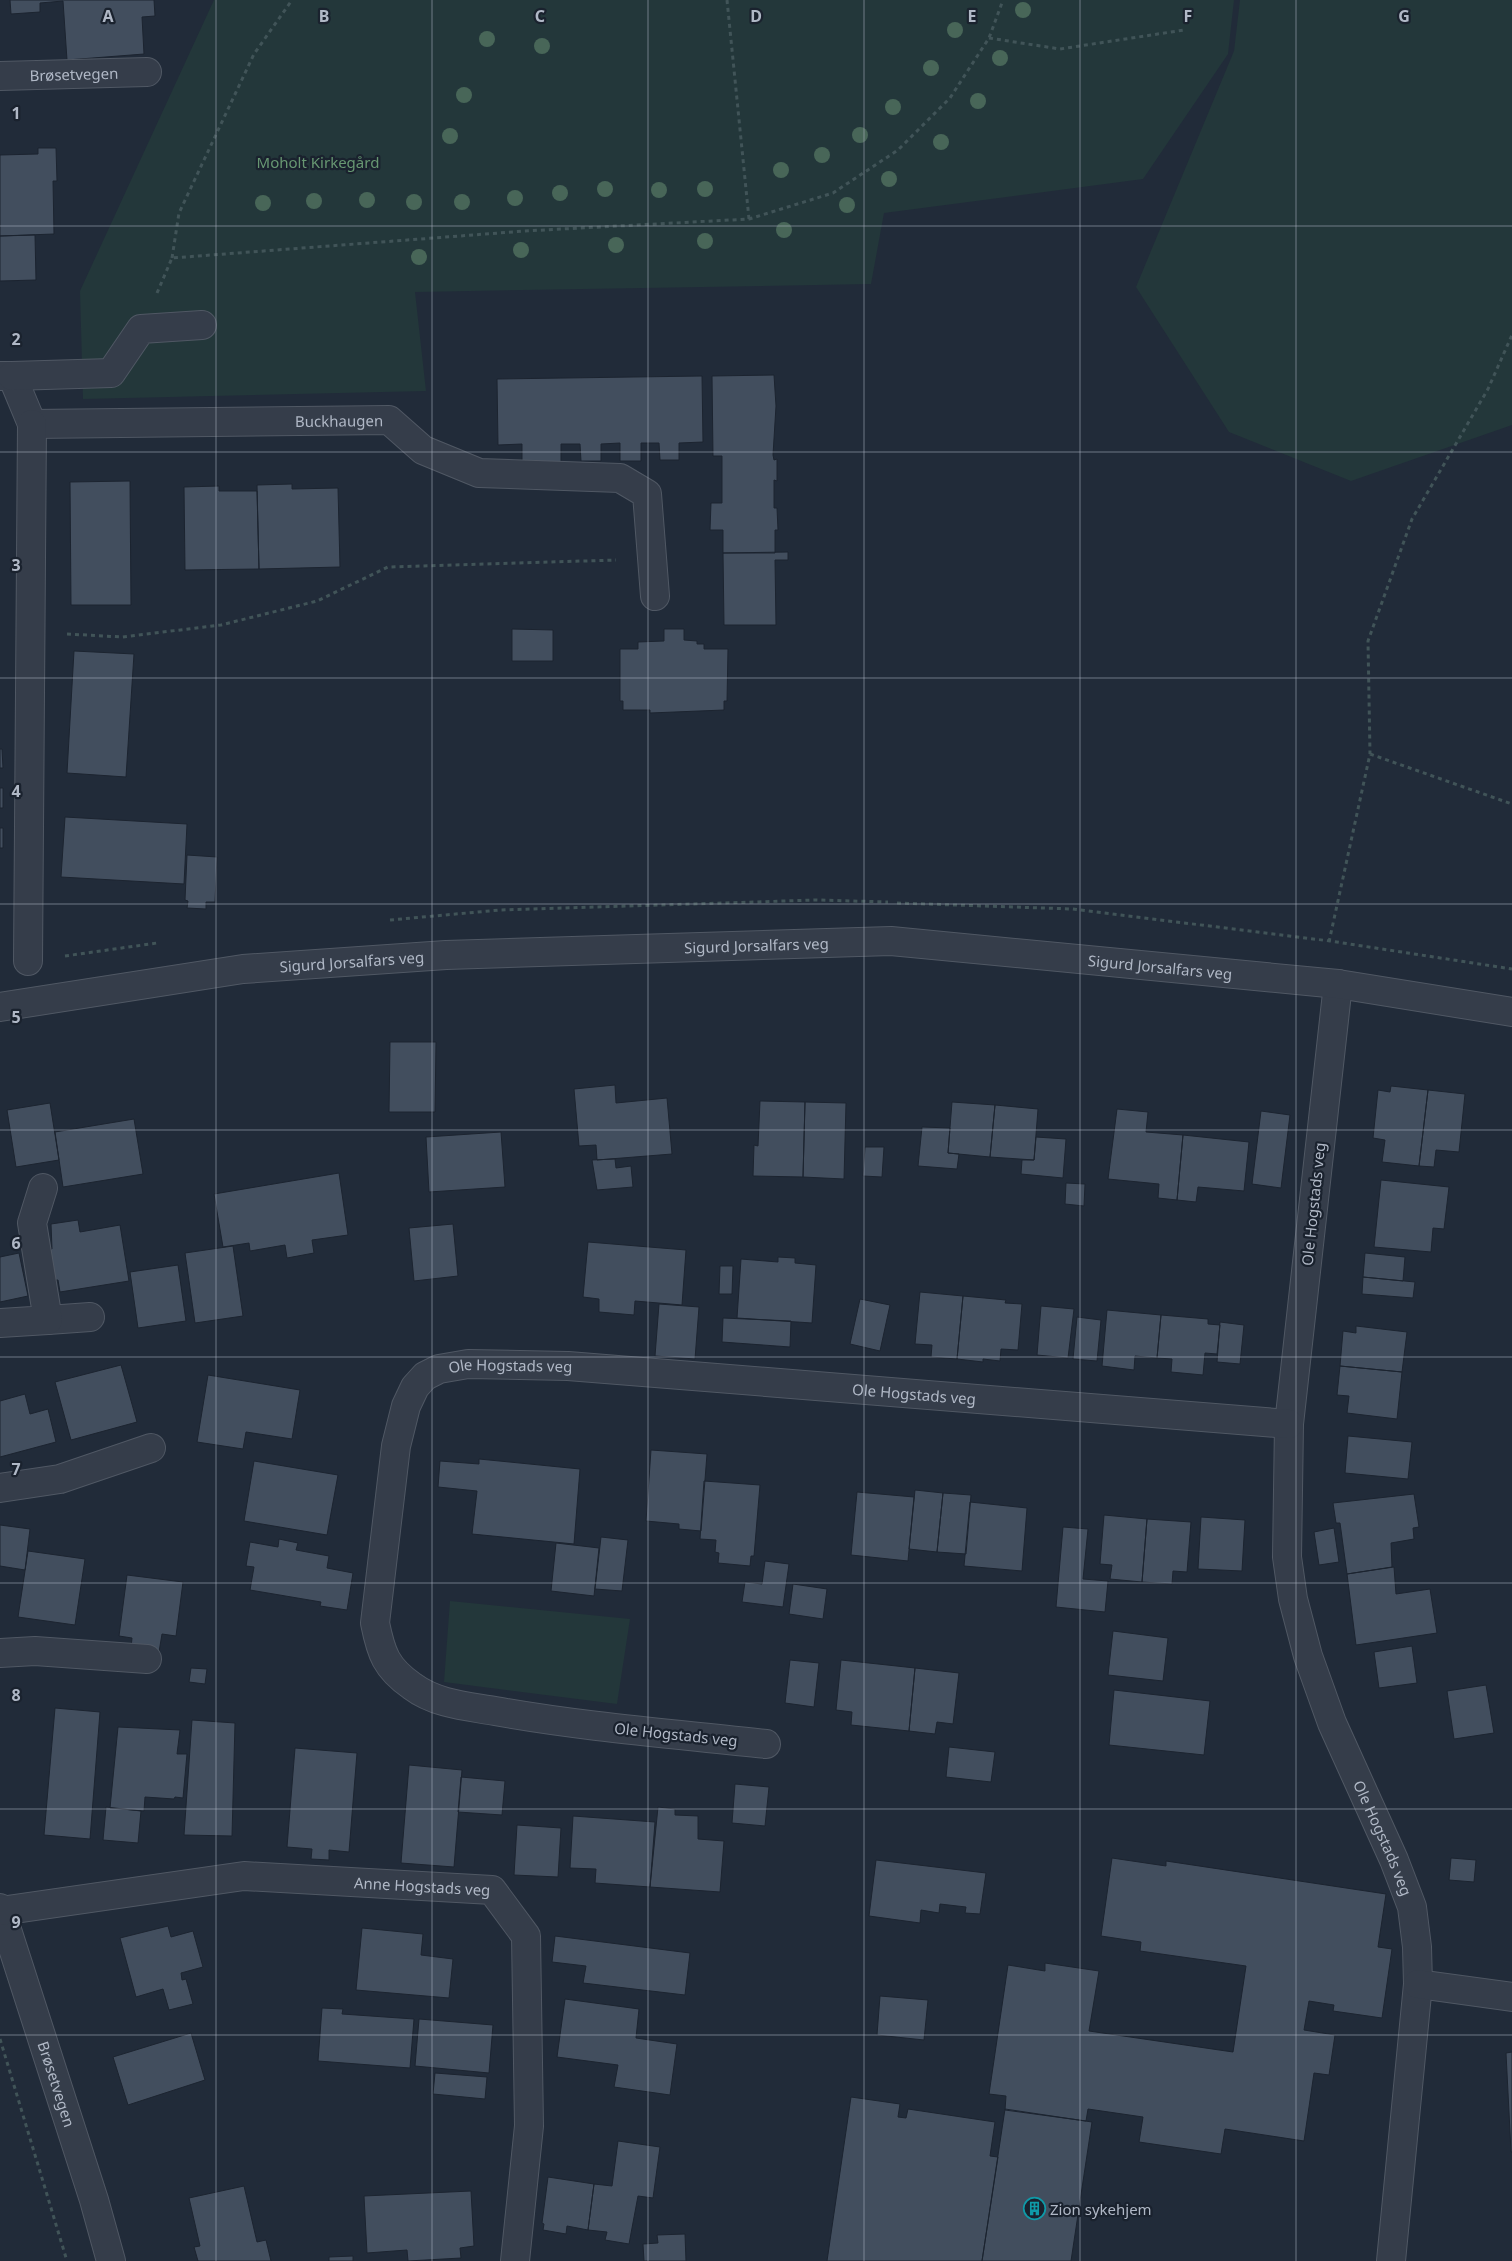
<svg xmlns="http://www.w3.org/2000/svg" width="1512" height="2261" font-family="'Noto Sans',sans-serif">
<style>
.green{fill:#23373a}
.building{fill:#424e5e;stroke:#1c2430}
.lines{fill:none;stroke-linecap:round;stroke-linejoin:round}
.minor-casing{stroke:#505864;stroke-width:30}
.path{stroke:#415458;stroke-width:3;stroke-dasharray:4 4;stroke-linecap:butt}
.minor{stroke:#353d4a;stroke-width:28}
.tree{fill:#486658}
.grid{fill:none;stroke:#b0b8c6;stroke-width:1;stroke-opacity:0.55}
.labels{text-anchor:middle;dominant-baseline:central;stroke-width:4.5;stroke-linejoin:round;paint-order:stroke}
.street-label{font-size:15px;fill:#b0b8c6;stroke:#1a222e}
.park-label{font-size:15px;fill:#679772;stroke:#1a222e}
.poi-label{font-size:15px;fill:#b0b8c6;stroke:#1a222e;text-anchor:start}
.grid-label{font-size:16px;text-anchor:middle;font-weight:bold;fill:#b0b8c6;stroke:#1a222e;stroke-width:4.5;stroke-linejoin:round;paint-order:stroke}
</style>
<rect width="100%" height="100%" fill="#212b39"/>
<path class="green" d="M214,0H1234L1228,54L1143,179L884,213L871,284L415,292L426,391L83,399L80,291Z
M1240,0H1512V425L1351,481L1229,432L1136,287L1234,51Z
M450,1601L630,1619L617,1704L444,1682Z"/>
<path class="building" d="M10,0H154L155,16L142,17L144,54L67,60L63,1L40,3V12L11,14Z
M38,148H56L57,181H53L54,234L0,236V155L38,154Z
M35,235L36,280L0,281V236Z
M774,375L776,406L773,455L774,460L777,459V481L774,480V508H777L778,530H775V553H723V530H710L711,503H722V456H713L712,376Z
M702,376L703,442L679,443V460H660L659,443H641V461H620V443L601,444V461H581L580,444H561V462H522V444L498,445L497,379Z
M130,481L131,605H71L70,482Z
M292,484V489L338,488L340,567L259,569L257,485Z
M219,486V491H257L259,569L185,570L184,487Z
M788,552V560H775L776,625H724L723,553Z
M512,629L553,630V661H512Z
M664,629H684V640L697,641V644H704V649H728L727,701H724V710L650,713V710H623V701H620V649H638V642L664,641Z
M74,651L134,654L126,777L67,773Z
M0,749H2L3,768H0Z
M0,788H3V808H0Z
M65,817L187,824L184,884L61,877Z
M0,828H3V848H0Z
M187,855L217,857L215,902H206V909L187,908L188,901L185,900Z
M390,1042H436L435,1112H389Z
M615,1085L616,1103L667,1098L672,1154L597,1160L596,1145L579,1146L574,1089Z
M1391,1086L1428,1090L1419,1166L1382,1162L1385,1140L1373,1138L1378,1090L1390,1092Z
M1428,1090L1465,1094L1459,1152L1436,1150L1434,1167L1419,1166Z
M760,1101L805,1102L803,1177L753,1176L754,1145L758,1146Z
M805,1102L846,1103L844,1179L803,1177Z
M952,1102L995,1105L990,1157L948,1153Z
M50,1103L59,1160L16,1167L7,1110Z
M995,1105L1038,1109L1034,1160L990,1157Z
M1117,1109L1148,1112L1146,1132L1183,1135L1177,1200L1158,1198L1159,1184L1108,1179Z
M1261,1111L1290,1115L1281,1188L1252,1184Z
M134,1119L143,1174L63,1187L55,1132Z
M922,1127L950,1128L948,1153L959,1154L957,1169L918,1166Z
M501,1132L505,1187L429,1192L426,1137Z
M1183,1135L1249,1142L1244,1191L1198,1187L1196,1202L1177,1200Z
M1036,1137L1066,1139L1063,1178L1021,1174L1022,1160H1034Z
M865,1147H884L882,1177L863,1176Z
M615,1159L616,1168L631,1166L633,1187L597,1190L592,1160Z
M339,1173L348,1235L312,1240L314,1253L287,1258L285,1245L250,1251L249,1243L223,1247L214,1194Z
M1381,1180L1449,1187L1444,1229L1433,1228L1431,1252L1374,1247Z
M1066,1183L1085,1184L1084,1206L1065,1204Z
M78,1220L80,1232L120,1225L129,1281L60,1292L58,1280H52L47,1249H52L51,1224Z
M453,1224L458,1276L414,1281L409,1228Z
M588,1242L686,1250L682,1305L635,1301L634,1315L599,1312V1299L583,1297Z
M233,1246L243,1316L195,1323L185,1253Z
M19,1253L28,1296L0,1302V1257Z
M1365,1253L1405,1257L1403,1281L1363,1277Z
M778,1257L795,1258V1263L816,1265L812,1323L737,1318L741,1259L778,1262Z
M178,1265L186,1321L138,1328L130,1272Z
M720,1266H733L732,1294H719Z
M1363,1277L1415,1282L1413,1298L1362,1294Z
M920,1292L963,1296L957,1359L931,1357L932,1345L915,1344Z
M963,1296L1006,1300L1005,1303L1022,1304L1018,1350L1001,1349L1000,1361L983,1359V1362L957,1359Z
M860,1299L890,1305L880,1351L850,1344Z
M659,1304L699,1307L695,1359L655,1356Z
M1041,1306L1074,1309L1068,1358L1037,1355Z
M1107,1310L1161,1315L1157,1358L1135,1356L1134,1370L1102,1366Z
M1161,1315L1208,1319V1324L1220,1325L1217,1354L1205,1353L1203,1375L1171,1372L1172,1359L1157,1358Z
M1077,1317L1101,1320L1097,1361L1073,1359Z
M723,1318L791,1321L790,1347L722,1342Z
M1220,1322L1244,1325L1240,1364L1217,1362Z
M1356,1326L1407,1332L1402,1372L1340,1366L1343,1331L1356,1333Z
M121,1365L137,1422L71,1440L55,1382Z
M1340,1366L1402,1372L1397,1419L1347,1413L1349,1396L1337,1395Z
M208,1375L300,1390L292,1439L246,1432L243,1449L197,1442Z
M25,1394L30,1414L48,1409L56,1442L0,1457V1401Z
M1348,1436L1412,1442L1408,1479L1345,1473Z
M651,1450L707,1454L701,1531L679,1529V1524L646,1521Z
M479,1459L580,1469L574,1544L472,1534L477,1491L438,1487L440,1461L479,1464Z
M254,1461L338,1475L327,1535L244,1521Z
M704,1481L760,1485L754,1556H751L750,1566L718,1563L719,1553L715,1552L716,1540L700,1539Z
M915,1490L943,1493L937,1552L909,1549Z
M857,1492L914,1497L908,1561L851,1555Z
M943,1493L971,1495L966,1554L937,1552Z
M1414,1494L1419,1527L1413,1528L1414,1539L1391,1543L1392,1567L1347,1574L1340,1523H1336L1333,1503Z
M970,1502L1027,1508L1022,1571L964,1566Z
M1104,1515L1147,1519L1142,1582L1110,1579L1112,1565L1100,1564Z
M1201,1517L1245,1520L1242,1571L1198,1569Z
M1147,1519L1191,1522L1187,1572L1173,1571L1172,1584L1142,1582Z
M0,1525L30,1529L25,1570L0,1566Z
M1063,1527L1088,1529L1083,1579L1108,1581L1105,1612L1056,1607Z
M1334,1528L1339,1562L1319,1565L1314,1532Z
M601,1537L628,1540L622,1591L595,1589Z
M279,1539L298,1543L296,1550L329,1556L327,1568L353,1573L347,1610L320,1606L321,1602L250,1590L254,1567L246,1566L250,1542L278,1547Z
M556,1543L599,1548L594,1596L551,1591Z
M28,1551L85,1559L75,1625L18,1617Z
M765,1561L789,1564L783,1607L742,1602L745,1582L762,1584Z
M1394,1567L1396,1594L1430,1589L1437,1633L1356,1645L1347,1574Z
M127,1575L183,1582L176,1636L162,1634L159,1652L131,1648L132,1638L119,1636Z
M793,1584L827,1589L823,1619L789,1614Z
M1113,1631L1168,1638L1163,1681L1108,1675Z
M1412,1646L1417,1683L1379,1688L1374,1652Z
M790,1660L819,1663L814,1707L785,1703Z
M841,1660L915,1668L909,1731L851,1725L852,1712L836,1710Z
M191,1668L207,1669L205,1684L189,1682Z
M915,1668L959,1673L953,1724L937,1722L935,1734L909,1731Z
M1486,1685L1494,1733L1454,1739L1447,1691Z
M1114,1690L1210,1701L1204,1755L1109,1745Z
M55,1708L100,1712L90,1839L44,1835Z
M192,1720L235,1723L232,1836L184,1835Z
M118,1727L180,1730L177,1754H187L183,1798L175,1797L174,1799L145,1797L144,1811L110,1808Z
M949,1747L995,1752L991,1782L946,1777Z
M295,1748L357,1753L349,1852L329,1850V1860L311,1859L312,1849L287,1847Z
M409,1765L462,1770L454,1867L401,1863Z
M461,1777L505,1781L502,1815L458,1812Z
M735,1784L769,1787L765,1826L732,1823Z
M106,1807L141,1811L138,1843L103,1840Z
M658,1807L675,1809V1815L698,1816V1839L724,1841L720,1892L650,1887Z
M573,1816L655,1822L650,1887L595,1883L596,1869L570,1868Z
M517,1825L561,1828L558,1877L514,1875Z
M1112,1858L1166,1866V1861L1386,1894L1378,1947L1392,1949L1382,2018L1333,2011L1334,2005L1309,2001L1304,2030L1335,2035L1329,2075L1314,2073L1304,2141L1225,2129L1221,2154L1139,2142L1143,2117L1088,2109L1086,2121L1005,2110L1006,2096L989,2094L1008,1965L1045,1971V1963L1099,1971L1089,2031L1233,2052L1246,1966L1140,1951L1141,1942L1101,1936Z
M1451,1858L1476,1860L1474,1882L1449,1880Z
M876,1860L986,1873L980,1914L965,1913L966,1907L940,1904L939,1913L921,1910L920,1923L869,1916Z
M168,1926L171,1937L193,1931L203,1967L181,1973L182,1980L186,1979L193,2004L169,2010L163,1989L136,1997L120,1938Z
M362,1928L423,1934L421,1955L453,1959L449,1998L356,1990Z
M555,1936L690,1953L685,1995L583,1983L586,1966L552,1962Z
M880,1996L928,2000L924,2040L877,2035Z
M565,1999L639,2009L636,2038L677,2044L670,2095L614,2087L618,2065L557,2057Z
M322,2008L343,2009L342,2014L414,2019L410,2068L318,2061Z
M419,2019L493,2025L489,2073L415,2066Z
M191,2033L205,2080L128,2105L113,2057Z
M1512,2052V2152H1511L1506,2053Z
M435,2073L487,2077L485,2099L433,2094Z
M851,2097L900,2104L898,2117L906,2118L908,2109L995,2122L990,2156L998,2157L982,2261H827Z
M1005,2109L1092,2122L1071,2261H982Z
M618,2141L660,2147L653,2198L638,2196L629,2244L605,2240L607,2232L588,2230L594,2184L612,2186Z
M548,2177L594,2184L588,2230L567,2226L566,2234L543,2230L544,2224L542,2223Z
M244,2186L257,2242L266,2240L271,2261H198L194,2247L200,2246L189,2198Z
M471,2191L474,2246L460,2248L461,2258L408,2261L407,2250L367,2253L364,2196Z
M685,2234L686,2261H644L643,2244L658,2243L657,2235Z
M353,2256V2261H329V2257Z"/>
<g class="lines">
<defs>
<g id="minor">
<path id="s1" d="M0,76L147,72"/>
<path id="s2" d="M0,376H12L32,424L389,420L423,450L479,473L620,478L647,494L655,596"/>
<path d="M12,376L111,373L141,329L202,325"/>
<path d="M28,961L32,424"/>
<path id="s3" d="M1338,984L1289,1424L1287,1557L1293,1599L1308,1656L1332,1723L1394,1860L1412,1907L1417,1947L1418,1984L1391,2261"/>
<path id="s4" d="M0,1007L243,969L446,955L891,941L1338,984L1512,1012"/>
<path d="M48,1320L90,1317"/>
<path d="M0,1323L48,1320L32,1223L43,1188"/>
<path d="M0,1488L60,1479L151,1448"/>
<path d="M0,1653L35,1651L147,1659"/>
<path id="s5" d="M766,1744C676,1734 584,1727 495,1711C466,1706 436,1704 412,1686C386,1668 381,1653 375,1623L396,1446L406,1406L415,1387L425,1376L439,1369L468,1364L568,1366L1289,1424"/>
<path id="s6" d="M0,1908L94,2200L111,2261"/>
<path id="s7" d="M1,1911L244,1876L492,1890L526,1936L529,2126L515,2261"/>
<path d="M1418,1984L1512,1997"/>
</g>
</defs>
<use href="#minor" class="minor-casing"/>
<path class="path" d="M727,0L749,219
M989,38L1060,49L1184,30
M172,258L179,213L254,54L292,0
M157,293L172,258L525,231L749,219L833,193L898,150L950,98L989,38L1003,0
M67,634L122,637L221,625L317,601L388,567L616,560
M1370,754L1512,804
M897,903L1072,909L1330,941L1512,969
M390,920L500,910L817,900L888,902
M1329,942L1370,754L1368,641L1412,519L1488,389L1512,335
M65,956L157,943
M0,2039L67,2261"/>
<use href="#minor" class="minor"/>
</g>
<g class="tree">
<circle cx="1023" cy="10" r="8"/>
<circle cx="955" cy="30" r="8"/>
<circle cx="487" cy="39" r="8"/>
<circle cx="542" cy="46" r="8"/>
<circle cx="1000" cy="58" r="8"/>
<circle cx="931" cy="68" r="8"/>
<circle cx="464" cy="95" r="8"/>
<circle cx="978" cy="101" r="8"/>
<circle cx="893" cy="107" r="8"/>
<circle cx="860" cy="135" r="8"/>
<circle cx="450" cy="136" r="8"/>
<circle cx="941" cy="142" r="8"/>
<circle cx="822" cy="155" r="8"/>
<circle cx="781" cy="170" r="8"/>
<circle cx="889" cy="179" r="8"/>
<circle cx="605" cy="189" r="8"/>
<circle cx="705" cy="189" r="8"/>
<circle cx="659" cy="190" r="8"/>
<circle cx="560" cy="193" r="8"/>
<circle cx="515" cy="198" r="8"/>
<circle cx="367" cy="200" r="8"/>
<circle cx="314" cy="201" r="8"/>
<circle cx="414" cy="202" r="8"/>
<circle cx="462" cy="202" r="8"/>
<circle cx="263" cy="203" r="8"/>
<circle cx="847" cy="205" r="8"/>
<circle cx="784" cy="230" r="8"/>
<circle cx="705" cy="241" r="8"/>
<circle cx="616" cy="245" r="8"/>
<circle cx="521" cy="250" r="8"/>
<circle cx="419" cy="257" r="8"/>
</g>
<path class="grid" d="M216,0V2261M432,0V2261M648,0V2261M864,0V2261M1080,0V2261M1296,0V2261M0,226H1512M0,452H1512M0,678H1512M0,904H1512M0,1130H1512M0,1357H1512M0,1583H1512M0,1809H1512M0,2035H1512"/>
<defs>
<symbol id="building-ring" viewBox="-11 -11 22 22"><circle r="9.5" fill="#1a222e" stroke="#0f9aa8" stroke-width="1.5"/><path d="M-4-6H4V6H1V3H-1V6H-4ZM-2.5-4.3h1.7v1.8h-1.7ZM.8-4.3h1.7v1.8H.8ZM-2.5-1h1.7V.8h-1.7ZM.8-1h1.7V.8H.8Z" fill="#0f9aa8"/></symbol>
</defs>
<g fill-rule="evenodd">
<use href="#building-ring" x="1022" y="2196" width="25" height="25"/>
</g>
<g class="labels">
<g class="street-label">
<text stroke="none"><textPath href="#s1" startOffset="74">Brøsetvegen</textPath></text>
<text stroke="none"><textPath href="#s2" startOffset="371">Buckhaugen</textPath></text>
<text stroke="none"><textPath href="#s4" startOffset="760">Sigurd Jorsalfars veg</textPath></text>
<text stroke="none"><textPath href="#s4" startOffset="355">Sigurd Jorsalfars veg</textPath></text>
<text stroke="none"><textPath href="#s4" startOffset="1165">Sigurd Jorsalfars veg</textPath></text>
<text transform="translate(1313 1204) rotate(-84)">Ole Hogstads veg</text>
<text stroke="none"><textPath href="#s5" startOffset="779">Ole Hogstads veg</textPath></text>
<text stroke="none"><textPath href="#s5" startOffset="1184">Ole Hogstads veg</textPath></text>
<text transform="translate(676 1734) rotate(6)">Ole Hogstads veg</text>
<text stroke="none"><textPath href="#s3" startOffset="874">Ole Hogstads veg</textPath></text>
<text stroke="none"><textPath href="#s7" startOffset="424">Anne Hogstads veg</textPath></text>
<text stroke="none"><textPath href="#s6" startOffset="185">Brøsetvegen</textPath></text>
</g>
<g class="park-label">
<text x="318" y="162">Moholt Kirkegård</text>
</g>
<g class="poi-label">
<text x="1050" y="2209">Zion sykehjem</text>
</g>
</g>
<g class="grid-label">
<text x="108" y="22">A</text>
<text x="324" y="22">B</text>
<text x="540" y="22">C</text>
<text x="756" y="22">D</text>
<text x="972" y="22">E</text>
<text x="1188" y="22">F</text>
<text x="1404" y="22">G</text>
<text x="16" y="119">1</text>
<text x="16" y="345">2</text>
<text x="16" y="571">3</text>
<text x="16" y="797">4</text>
<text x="16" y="1023">5</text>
<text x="16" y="1249">6</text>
<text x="16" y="1475">7</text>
<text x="16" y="1701">8</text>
<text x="16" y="1928">9</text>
</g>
</svg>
